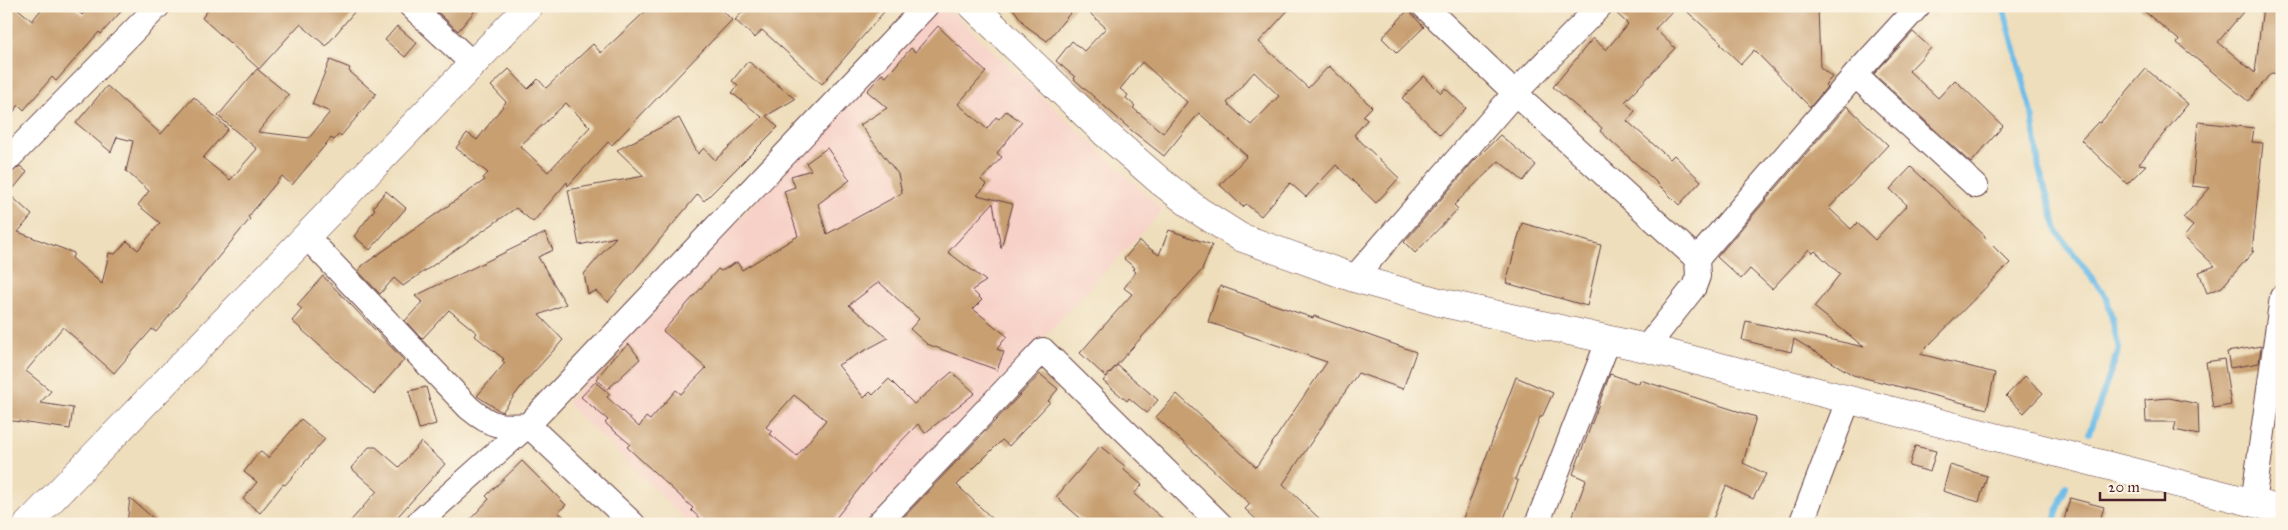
<svg xmlns="http://www.w3.org/2000/svg" width="2288" height="530" font-family="'IM FELL Great Primer',serif">
<style>
.built{fill:#f7d1c8}
.lines{fill:none;stroke-linecap:round;stroke-linejoin:round}
.stream{stroke:#6ebde9;stroke-width:6}
.building{fill:#c79f71;fill-rule:evenodd}
.street-casing{stroke:#633c41;stroke-width:26}
.secondary-casing{stroke:#633c41;stroke-width:29}
.street{stroke:#fff;stroke-width:24}
.secondary{stroke:#fff;stroke-width:28}
</style>
<rect width="100%" height="100%" fill="#fcf5e5"/>
<filter id="ink" filterUnits="userSpaceOnUse"><feTurbulence type="fractalNoise" baseFrequency=".02" numOctaves="2"/><feDisplacementMap in="SourceGraphic" scale="10" xChannelSelector="R" yChannelSelector="G"/><feConvolveMatrix kernelMatrix="1 2 1 2 8 2 1 2 1" color-interpolation-filters="sRGB"/></filter>
<filter id="wash" filterUnits="userSpaceOnUse"><feTurbulence type="fractalNoise" baseFrequency=".0096" numOctaves="4" result="noise"/><feDisplacementMap in="SourceGraphic" scale="20" xChannelSelector="R" yChannelSelector="G"/><feGaussianBlur stdDeviation="1.12" result="paint"/><feColorMatrix in="noise" values="0 0 0 0 0 0 0 0 0 0 0 0 0 0 0 0 0 1.4 0 .05"/><feComposite in="paint" operator="in"/></filter>
<g filter="url(#wash)">
<rect width="100%" height="100%" fill="#eedebc"/>
<path class="built" d="M938,6H945L1163,210L868,524H690L567,403Z"/>
<g class="lines">
<path class="stream" d="M2003,6L2032,113L2039,169L2058,233L2107,298L2119,349L2089,433
M2053,524L2066,486"/>
</g>
<g id="blocks">
<path class="building" d="M6,6H15L32,21L44,6H72L82,15L91,6H126L101,34L99,32L56,81L52,77L24,110L19,105L6,121Z
M211,6H359L326,46L300,24L259,69L202,18Z
M431,6H479L458,31Z
M651,6H718L732,20L612,145L608,142L568,186L567,182L533,222L516,208L403,286L394,278L380,294L358,271L363,265L485,180L483,178L488,173L456,148L467,133L477,140L506,102L491,86L509,69L528,89L538,79L546,88L593,44L601,53ZM566,103L590,127L548,172L520,146Z
M748,6H889L822,84L762,30L755,38L735,20Z
M1011,6H1076L1047,41L1026,26Z
M1082,6H1292L1259,42L1308,88L1329,66L1372,107L1363,116L1367,120L1354,135L1399,178L1376,203L1336,165L1306,197L1290,183L1261,216L1246,204L1243,207L1220,185L1247,156L1199,113L1164,156L1131,130L1074,79L1075,77L1056,61L1072,41L1084,51L1106,28ZM1142,62L1187,102L1163,133L1133,108L1135,106L1126,98L1128,95L1120,89ZM1254,72L1279,96L1251,125L1227,103Z
M1613,6H1677L1655,29L1675,48L1625,102L1635,111L1627,121L1670,159L1674,155L1701,181L1679,205L1652,178L1600,131L1602,128L1553,87L1593,38L1606,50L1628,24L1613,10Z
M1681,6H1818L1820,67L1832,77L1825,85L1827,87L1810,107L1754,50L1741,64L1720,44L1722,43Z
M2138,6H2248L2218,42L2255,73L2263,6H2282L2280,74L2271,73L2248,101L2177,43L2179,40Z
M1408,10L1424,27L1397,53L1382,38Z
M397,26L417,43L405,57L385,40Z
M938,26L986,72L958,104L987,129L996,117L999,119L1006,111L1022,122L997,153L1002,157L981,180L987,185L977,195L1013,204L1001,248L993,203L948,252L986,281L972,290L982,300L973,309L1007,336L997,349L1004,352L997,370L927,344L910,329L919,319L879,282L849,305L888,338L838,365L864,398L870,392L873,395L889,379L914,404L952,372L975,393L925,433L918,424L879,464L831,524H706L691,510L693,508L627,447L630,444L605,423L608,420L581,397L595,382L610,394L607,397L639,427L646,417L650,420L676,390L681,394L706,368L663,331L718,269L721,271L737,262L742,270L798,236L784,191L795,187L791,176L811,170L806,163L827,148L850,180L818,204L827,234L902,193L898,174L860,125L887,108L867,91L882,74L886,77L911,48L915,52ZM794,395L826,420L797,456L770,434L772,432L766,427Z
M1913,32L1931,48L1909,71L1938,98L1955,80L2003,126L1971,163L1874,74Z
M330,60L350,68L349,71L376,94L341,136L339,134L334,140L331,138L292,185L282,176L248,217L250,219L156,332L152,329L114,373L63,327L26,371L51,391L40,403L73,408L70,429L6,420V174H10L20,166L27,172L9,194L32,215L18,232L74,253L72,258L102,284L109,253L115,254L127,241L138,250L160,223L138,205L149,191L126,171L133,141L117,137L111,152L76,123L107,86L161,134L194,97L228,129L203,158L230,180L257,149L218,116L257,69L289,95L258,132L309,138L330,112L312,104Z
M748,61L795,99L766,116L778,127L704,201L698,194L608,302L596,291L588,294L584,274L616,237L579,245L568,190L644,176L617,150L679,118L698,154L704,148L715,160L762,117L732,93L738,85L732,81Z
M2146,69L2188,104L2139,164L2146,165L2127,184L2081,140L2098,122L2100,123Z
M1424,76L1441,93L1445,88L1466,108L1440,135L1402,98Z
M1847,106L1888,145L1829,208L1851,229L1857,223L1875,240L1907,205L1890,189L1911,167L1985,236L1984,237L2010,263L1920,354L1995,373L1987,409L1853,375L1794,339L1791,352L1742,340L1746,321L1864,347L1814,307L1840,274L1815,251L1813,253L1809,249L1772,289L1750,269L1741,279L1717,257Z
M2198,122L2254,128L2252,142L2263,143L2252,252L2254,251L2222,287L2207,293L2199,272L2215,266L2184,237L2193,226L2183,218L2210,188L2192,186Z
M1500,135L1536,165L1523,181L1499,161L1454,205L1458,209L1415,253L1404,242L1474,161Z
M386,191L406,208L370,250L354,236L375,209L373,207Z
M1522,223L1601,245L1587,306L1506,283Z
M1169,230L1212,245L1202,270L1106,377L1080,353L1132,294L1124,288L1136,272L1133,270L1135,268L1124,259L1139,241L1159,255Z
M545,233L553,250L538,257L566,304L539,315L563,340L524,383L502,412L500,411L477,396L505,363L502,360L504,359L475,336L477,333L449,310L422,339L405,321L422,302L415,296Z
M323,276L404,360L374,394L292,321L302,309L297,305Z
M1220,286L1313,318L1314,316L1416,352L1403,389L1358,373L1283,484L1325,524H1261L1245,509L1250,504L1156,417L1177,394L1256,467L1327,362L1208,322Z
M629,344L640,359L608,389L596,379L611,361L610,360Z
M2261,346L2259,363L2230,368L2227,352Z
M2224,359L2231,405L2213,408L2206,362Z
M1117,365L1158,400L1147,413L1129,398L1127,401L1103,381Z
M1040,374L1058,389L1048,401L1050,402L1009,446L1002,440L957,485L998,524H897Z
M1610,374L1639,384L1640,380L1756,417L1743,463L1766,474L1753,499L1726,486L1711,524H1570L1586,480L1573,474Z
M2025,376L2043,393L2024,413L2006,396Z
M1516,377L1553,393L1542,417H1540L1515,479L1518,481L1502,524H1461Z
M426,387L436,424L419,429L409,391Z
M2169,398L2198,404L2199,435L2174,430L2176,422H2146L2145,400Z
M301,419L325,439L285,485L283,484L260,513L243,499L257,482L244,472L260,451L268,458Z
M421,442L445,464L391,524H348L377,491L351,468L369,447H376L399,467Z
M1100,446L1126,467L1124,470L1142,485L1134,494L1169,524H1087L1056,497Z
M1915,446L1936,451L1930,472L1909,466Z
M522,461L566,505L558,512L572,524H466L489,499L486,496Z
M1950,465L1987,476L1979,502L1943,491Z
M130,498L160,524H127Z
M2070,498L2104,507L2099,524H2063Z"/>
</g>
</g>
<g filter="url(#ink)">
<use href="#blocks" fill-opacity="0" stroke="#633c41" stroke-width="1"/>
<g class="lines">
<defs>
<path id="street" d="M411,6L473,64
M1424,6L1515,93L1697,259L1698,276L1694,287L1646,348
M1855,75L1976,186
M6,161L158,6
M306,236L469,408C492,427 499,427 528,425L633,524
M1697,259L1855,75L1918,6
M1354,278L1515,93L1600,6
M2253,503L2282,297
M417,524L528,425L926,6
M878,524L1043,350L1220,524
M1537,524L1609,339
M1801,524L1848,401"/>
<path id="secondary" d="M973,6L1105,133L1160,181L1199,211L1240,237L1354,278L1439,302L1646,348L2282,510
M28,524L529,6"/>
</defs>
<use href="#street" class="street-casing"/>
<use href="#secondary" class="secondary-casing"/>
<use href="#street" class="street"/>
<use href="#secondary" class="secondary"/>
</g>
</g>
<rect width="2288" height="530" fill="none" stroke="#fcf5e5" stroke-width="25"/>
<path d="M2100 492v8h65v-8" fill="none" stroke="#4a1f2b" stroke-width="2.5"/>
<text x="2108" y="492" font-size="15" fill="#4a1f2b" stroke="#fcf5e5" stroke-width="4" paint-order="stroke">20 m</text>
</svg>
